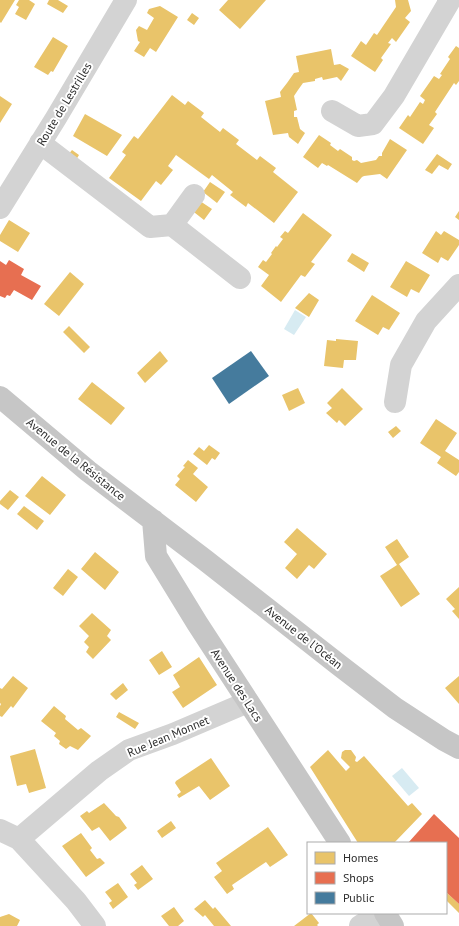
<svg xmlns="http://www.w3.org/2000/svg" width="459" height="926" font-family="'PT Sans',sans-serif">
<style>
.water{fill:#d7ebf2}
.homes{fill:#e9c46a}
.shops{fill:#e76f51}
.public{fill:#457b9d}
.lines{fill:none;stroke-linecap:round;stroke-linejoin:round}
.minor{stroke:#d3d3d3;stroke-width:22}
.major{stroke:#c6c6c6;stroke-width:22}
.labels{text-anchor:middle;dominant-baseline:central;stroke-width:4;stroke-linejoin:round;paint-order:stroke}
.street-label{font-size:12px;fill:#2e2e2e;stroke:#fff}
</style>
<rect width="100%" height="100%" fill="#fff"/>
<path class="water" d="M295,310L306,317L294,335L284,329Z
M402,768L419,788L409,796L392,776Z"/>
<path class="homes" d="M0,0H15L1,23L0,22Z
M19,0H29L35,4L26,20L15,14L19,7L16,5Z
M49,0H58L68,6L63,13L47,4Z
M228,0H266L240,29L219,10Z
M395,0H408L411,11L405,18L410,22L396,42L392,38L388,43L391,44L381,58L383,60L375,72L351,56L361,41L366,45L374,33L377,35L396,7Z
M160,6L178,17L156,52L150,48L144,57L134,51L140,42L138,41L136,30L139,26L147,30L154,18L147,13L149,9Z
M192,13L199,18L194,25L187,20Z
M53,37L68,46L53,72L51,71L48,75L34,67Z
M456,46L459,48V81L456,85L454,83L435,112L437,114L429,125L434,128L423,144L399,128L408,115L410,117L420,102L423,104L425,100L420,96L434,76L439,79L442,75L440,74L450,59L448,57Z
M331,49L334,65L340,64L349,69L341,81L337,77L323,80L322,77L315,79V81L303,83L298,90L294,96L297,110L294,111V117H297L300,129L305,133L298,144L289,137L288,133L273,135L265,101L281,97L280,92L287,83L294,73L299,72L296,56Z
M172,95L185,105L188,101L204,113L201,117L220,132L223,128L239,140L236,144L257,160L260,156L276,168L273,172L298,192L274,223L248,203L246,207L230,195L233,192L212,175L209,179L176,155L168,166L173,170L161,185L156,181L141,201L109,178L126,155L122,152L134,136L138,139Z
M0,96L12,104L0,123Z
M85,114L122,135L107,156L73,136Z
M319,135L331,143L330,145L338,151L340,149L352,157V160L354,161L357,160L361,163L376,160L379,156H382V153L390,139L407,150L387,179L380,174L364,176L362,177L357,183L328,165L327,166L322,163L318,168L303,157Z
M72,150L79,155L76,160L68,155Z
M437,154L452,164L448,170L439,165L432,174L425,170Z
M210,182L225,192L217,203L203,192Z
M197,199L212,209L204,220L190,209Z
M459,211V220L455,217Z
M303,213L332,235L311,262L315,264L305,277L301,275L281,302L261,286L269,275L258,267L263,260L266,262L272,254L271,253L276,246L277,247L283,239L280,237L285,231L288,233Z
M9,220L30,233L18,252L0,241V235Z
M436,231L441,235L444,231L459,240V245L448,261L441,257L438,263L422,253Z
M352,253L369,263L364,272L347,261Z
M406,261L430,275L419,293L411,289L407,297L390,287Z
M70,272L84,284L59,316L44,304Z
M309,293L319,300L309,317L295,308Z
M372,295L400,313L389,330L383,327L378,335L355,321Z
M69,326L90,347L84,353L63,332Z
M336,339L358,341L356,360H344L343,368L324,366L327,340L336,341Z
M160,351L168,361L145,383L137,373Z
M92,382L125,408L111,425L78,399Z
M298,388L305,403L289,411L282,395Z
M342,388L363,409L345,426L339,420L337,423L326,413L332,408L327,403Z
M436,419L457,433L445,451L459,460V472L456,476L437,463L441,457L420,443Z
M396,426L401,431L393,438L388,432Z
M209,445L220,453L215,460L212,458L207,465L193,454L199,447L204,451Z
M188,460L198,468L193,474L208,487L196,502L175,485L180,479L177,476L185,467L183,466Z
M42,476L66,495L50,515L25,496Z
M10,490L19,497L8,510L0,504V501Z
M24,506L44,521L37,530L17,514Z
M297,528L327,554L314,569L309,565L297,579L285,568L297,554L284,542Z
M397,539L409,557L399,564L420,594L401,607L380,576L397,565L385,547Z
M95,552L119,572L105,590L81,569Z
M68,569L78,577L63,596L53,588Z
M459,587V619L452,611L455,609L446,599Z
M92,613L111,630L107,636L111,640L93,659L86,652L89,647L84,642L89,636L79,626Z
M162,651L172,667L159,675L149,660Z
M199,657L217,685L183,708L172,692L180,687L173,675Z
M13,676L28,688L13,708L11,706L2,717L0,716V706L1,704L0,703V688L2,689Z
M459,676V704L445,688Z
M123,683L128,690L116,700L110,694Z
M54,706L66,716L65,719L78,730L81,728L91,736L78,750L70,746L66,749L59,744L60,741L54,736L56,733L41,721Z
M119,712L139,723L135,729L116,717Z
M35,749L46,788L29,793L26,784L17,786L10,756Z
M328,750L346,771L350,767L341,758L342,752L345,750H351L356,757L355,761L357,762L364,756L408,806L412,803L422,814L394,843H358L310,767Z
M211,758L230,786L210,800L199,786L179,798L177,795L181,792L175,783L176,781Z
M104,803L116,816L119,817L127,828L110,841L99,827L92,831L80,816L87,811L89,813Z
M171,821L176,828L162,838L157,831Z
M268,827L288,855L270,867L266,862L232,885L234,889L227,894L214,877L222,871L216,863Z
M81,833L92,848L90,850L97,859L100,858L105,863L86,877L62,846Z
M142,865L153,879L138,890L134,885L137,883L130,874Z
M118,883L128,897L113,909L109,903L112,901L105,892Z
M446,892L459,904V913L446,900Z
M205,900L213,909L215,907L231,926H214L205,915L203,917L194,909Z
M174,907L184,921L178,926H169L161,916Z
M311,913L319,923L317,925L318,926H294Z
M9,914L20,920L17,926H0V917Z"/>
<path class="shops" d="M9,260L24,269L21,275L41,286L32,300L14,290L10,296L7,295L5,298L0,296V261L6,265Z
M434,814L459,838V904L446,892V843H408Z"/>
<path class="public" d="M251,351L269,376L229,404L212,378Z"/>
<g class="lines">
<path class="minor" d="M332,111L358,126L373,124L394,96L449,2L448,0
M40,143L150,227L172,225L240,278
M0,208L56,118L126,0
M172,225L178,217L194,195
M395,402L401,365L426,321L459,285
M0,830L19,839L76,901L95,926
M19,839L99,771L129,750L173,734L248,702
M360,926L380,913"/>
<path class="major" d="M0,397L88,471L205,560L339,665L395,708L444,740L459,748
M153,520L156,556L197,623L340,843
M385,913L393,926"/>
</g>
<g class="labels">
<g class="street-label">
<text transform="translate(64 104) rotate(-59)">Route de Lestrilles</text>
<text transform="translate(76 459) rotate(39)">Avenue de la Résistance</text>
<text transform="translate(304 637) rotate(38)">Avenue de l'Océan</text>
<text transform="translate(237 685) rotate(57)">Avenue des Lacs</text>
<text transform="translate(168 736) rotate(-23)">Rue Jean Monnet</text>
</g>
</g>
<rect x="307" y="842" width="140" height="72" fill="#ffffff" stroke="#ababab"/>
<rect x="315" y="852" width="20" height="12" fill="#e9c46a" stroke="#ababab"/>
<text x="343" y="862" font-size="12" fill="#2e2e2e">Homes</text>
<rect x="315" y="872" width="20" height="12" fill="#e76f51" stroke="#ababab"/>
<text x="343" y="882" font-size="12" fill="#2e2e2e">Shops</text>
<rect x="315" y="892" width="20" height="12" fill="#457b9d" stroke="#ababab"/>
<text x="343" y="902" font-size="12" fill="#2e2e2e">Public</text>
</svg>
